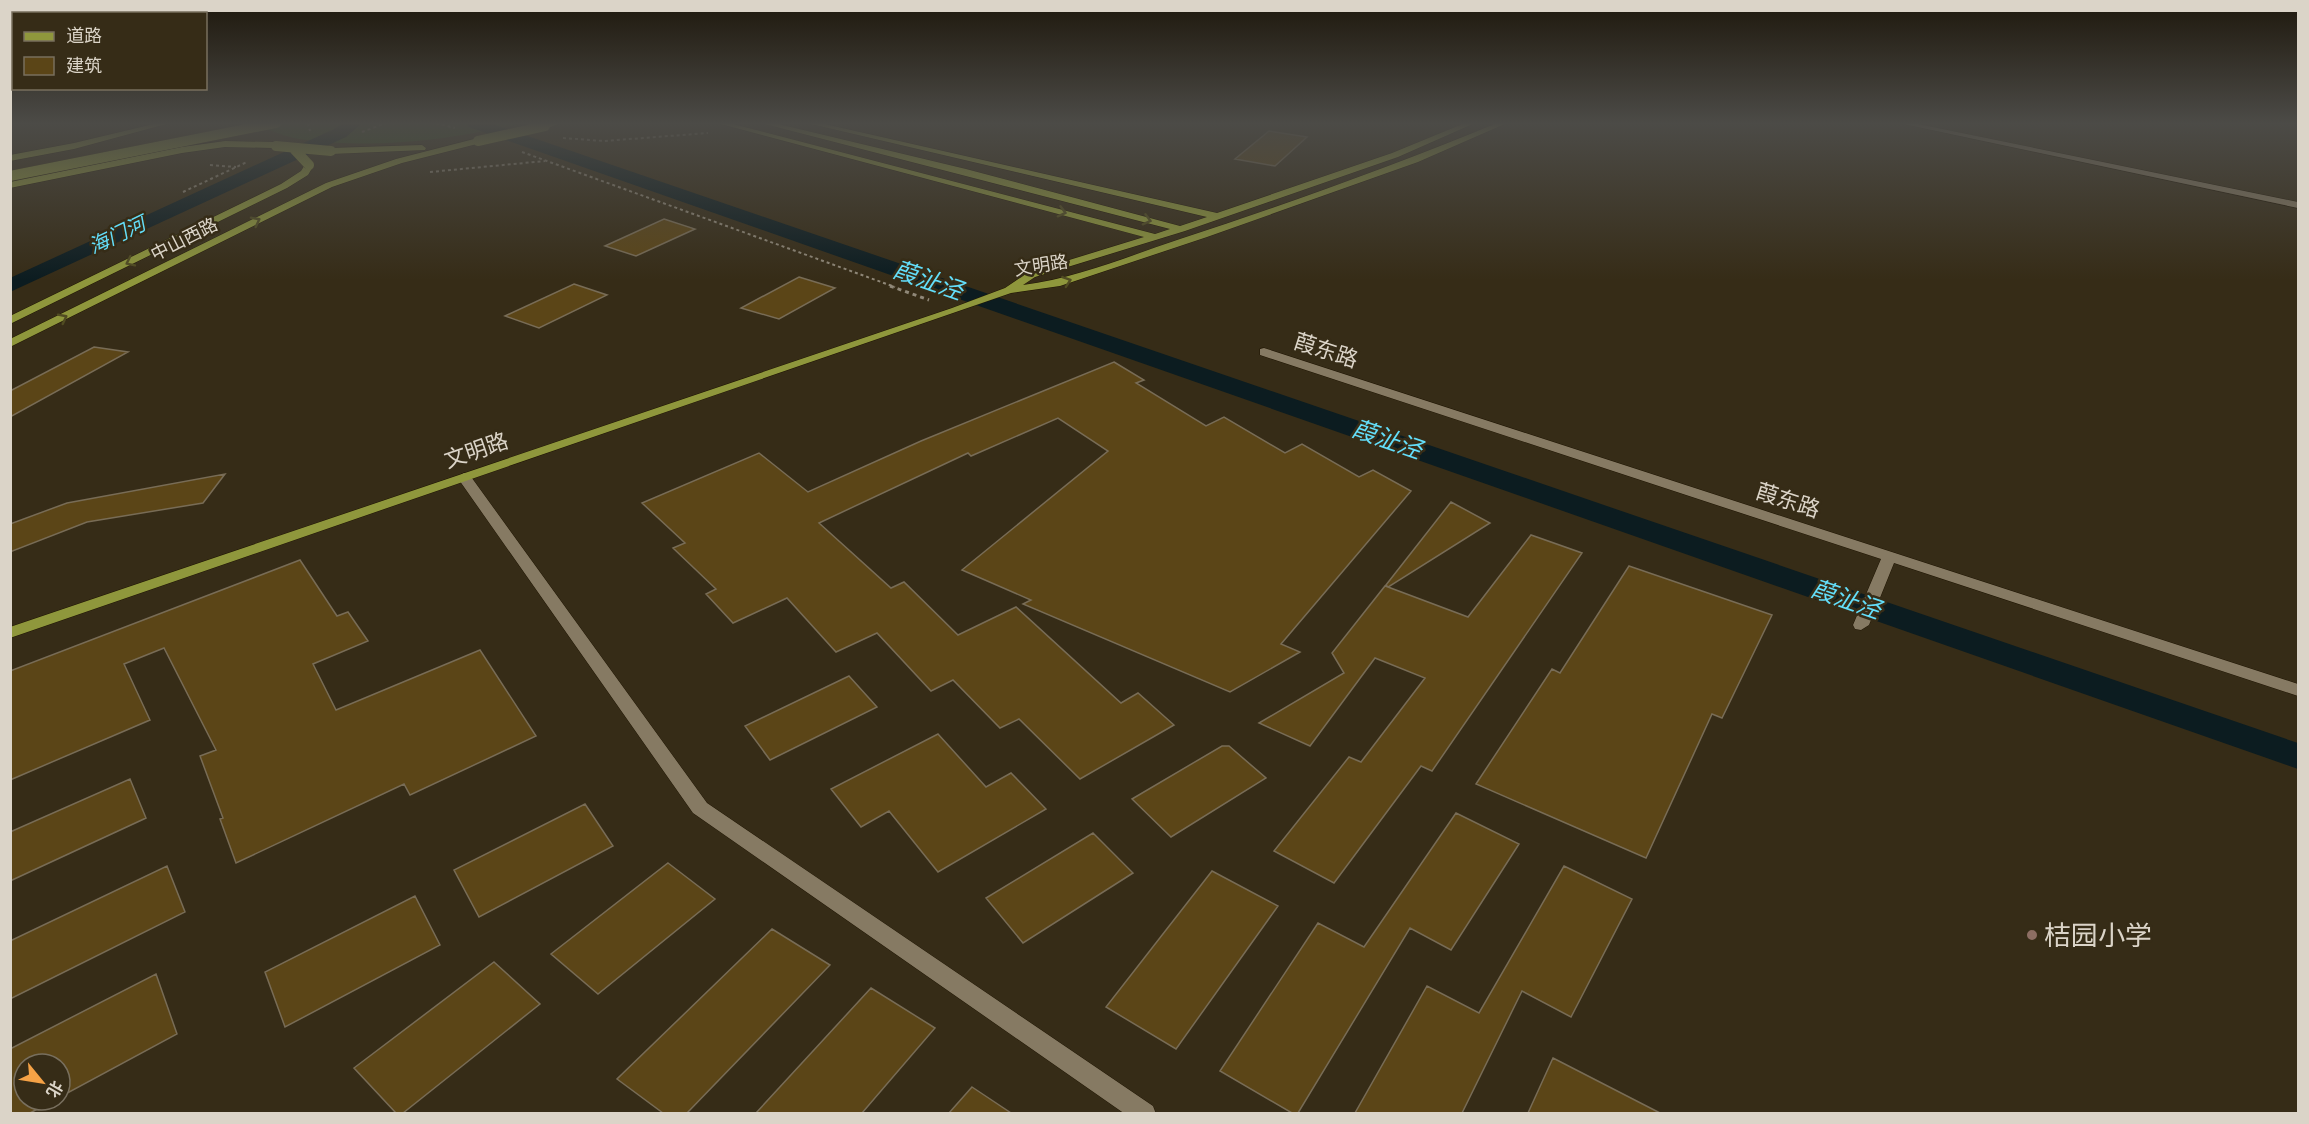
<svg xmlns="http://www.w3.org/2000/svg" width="2309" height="1124" font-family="'PT Sans Narrow','Noto Sans SC',sans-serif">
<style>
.green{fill:#2e4e19}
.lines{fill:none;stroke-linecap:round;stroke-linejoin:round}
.canal{fill:#0c1c20;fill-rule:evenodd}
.building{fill:#5b4517;stroke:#786c56;stroke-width:1.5}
.minor-casing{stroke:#1e1402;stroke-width:1}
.major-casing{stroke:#1e1402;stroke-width:1}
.path-far1{stroke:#908878;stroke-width:2;stroke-dasharray:3 3;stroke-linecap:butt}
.path{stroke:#908878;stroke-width:3;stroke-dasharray:4 4;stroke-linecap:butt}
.minor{fill:#867a63;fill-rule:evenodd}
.major{fill:#8f973c;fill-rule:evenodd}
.major-bridge-casing{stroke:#1e1402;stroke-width:10;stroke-linecap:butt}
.major-bridge{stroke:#8f973c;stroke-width:10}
.oneway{stroke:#514c22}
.education-dot{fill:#8d6e63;stroke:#362c17;stroke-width:2}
.labels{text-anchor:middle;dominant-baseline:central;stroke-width:5;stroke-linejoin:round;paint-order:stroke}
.far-street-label{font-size:18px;fill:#dbd4c8;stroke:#362c17}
.far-water-label{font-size:20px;font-style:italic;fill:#63defa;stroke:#362c17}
.street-label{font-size:22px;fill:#dbd4c8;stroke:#362c17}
.water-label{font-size:24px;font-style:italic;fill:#63defa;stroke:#362c17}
.near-poi-label{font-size:27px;fill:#dbd4c8;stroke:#362c17;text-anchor:start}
</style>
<rect width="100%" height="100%" fill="#362c17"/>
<path class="green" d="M256,123H522C451,140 372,150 299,139C286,137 273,131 260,127Z"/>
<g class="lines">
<path class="canal" d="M344,123H362L346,137L10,292V278L334,129Z
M467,123H490L2298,743V769L469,127Z"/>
</g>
<path class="building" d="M1269,131L1307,137L1275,166L1235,159Z
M664,219L695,229L636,256L605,246Z
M799,277L835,288L779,319L741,308Z
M574,284L607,295L539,328L505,316Z
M94,347L128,352L10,417V391Z
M1114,362L1144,380L1136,383L1206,426L1224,417L1285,453L1302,444L1359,477L1373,470L1411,491L1281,644L1300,652L1230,692L1023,604L1031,600L962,570L1108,451L1058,418L971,456L968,453L819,523L891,588L904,582L958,635L1016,607L1121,703L1138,693L1174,725L1080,779L1019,719L1000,728L953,680L931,691L877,633L836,652L787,598L733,623L706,594L716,589L673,548L685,543L642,503L759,453L808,492L921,441Z
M225,474L203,503L87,522L10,552V524L67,503Z
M1451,502L1490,523L1388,587L1468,617L1531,535L1582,553L1432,771L1421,766L1334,883L1274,851L1349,757L1361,762L1425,678L1375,658L1310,746L1259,723L1344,673L1332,653L1385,586L1388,587L1386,585Z
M300,560L337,616L348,612L368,641L313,664L336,710L480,650L536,736L410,795L404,784L236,863L220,819L223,818L200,756L216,750L164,648L124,664L150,720L10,780V671Z
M1629,566L1772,615L1722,718L1712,714L1646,858L1476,784L1552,669L1560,673Z
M849,676L877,707L770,760L745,726Z
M938,734L986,787L1011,773L1046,809L938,872L889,811L861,827L831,789Z
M1222,746H1229L1266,778L1171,837L1132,799Z
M130,779L146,818L10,881V832Z
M585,804L613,846L479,917L454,870Z
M1456,813L1519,844L1451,950L1410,928L1298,1113H1292L1220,1071L1318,923L1364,947Z
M1093,833L1133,873L1023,943L986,898Z
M668,863L715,899L598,994L551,954Z
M167,866L185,912L10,999V941Z
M1564,866L1632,899L1571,1017L1522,991L1462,1113H1355L1427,986L1479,1013Z
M1212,871L1278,906L1176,1049L1106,1007Z
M415,896L440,945L285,1027L265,972Z
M772,929L830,965L687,1113H663L617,1079Z
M494,962L540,1004L403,1113H396L354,1068Z
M156,974L177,1034L60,1097V1064H24V1100H55L30,1113H10V1049Z
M871,988L935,1028L862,1113H756Z
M1553,1058L1660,1113H1528Z
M972,1087L1011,1113H949Z"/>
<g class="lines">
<defs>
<path id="minor" d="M1899,123H1913L2298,202V208Z
M1264,348L2298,684V696L1894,563L1869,625L1861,630L1855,629L1853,625L1881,559L1260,355V349Z
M464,473L469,474L707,803L1153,1106L1156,1114H1125L693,813L457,477Z"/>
<path id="major" d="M158,123H170L74,149L10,161V155L74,143Z
M549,123H561L545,129L541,126Z
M717,123H729L1155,234L1170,229L761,123H774L966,169L1180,226L1207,217L807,123H820L1217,213L1392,153L1465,123H1475L1398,157L1185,231L1035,277L1023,285C1077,278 1129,256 1180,239C1287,204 1393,166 1497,123H1507L1418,162L1207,237L1060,286L1011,293L10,638V627L952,308L1005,288L1027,273L1144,237Z
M478,138L482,141L481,143L402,163L332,187L10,347V339L326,183L396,159Z
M225,141L273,142L277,145L273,148L225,147L182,153L10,188V182L182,147Z
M422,145L426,148L425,150L331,154L327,151L331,148Z
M306,163L314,165L308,175L287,188L10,324V316L281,184L301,171Z"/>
</defs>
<use href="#minor" class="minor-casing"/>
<use href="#major" class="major-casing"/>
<path class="path-far1" d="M308,123L310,131
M436,123L455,128
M362,132L386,123
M563,138L604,141L708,133
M522,152L895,287
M210,165L236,167
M430,172L545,161
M183,192L247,162"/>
<path class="path" d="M890,286L929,300"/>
<use href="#minor" class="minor"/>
<use href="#major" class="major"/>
<defs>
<path id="major-bridge" d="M478,141L545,126
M276,146L331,151
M294,149L309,165
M10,176L276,123"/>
</defs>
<use href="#major-bridge" class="major-bridge-casing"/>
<use href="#major-bridge" class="major-bridge"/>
</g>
<defs><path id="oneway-chevron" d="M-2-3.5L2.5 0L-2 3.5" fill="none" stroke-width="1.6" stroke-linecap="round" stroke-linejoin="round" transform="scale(1.5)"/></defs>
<g class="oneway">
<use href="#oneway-chevron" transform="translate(1062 212) rotate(15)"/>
<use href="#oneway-chevron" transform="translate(1147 220) rotate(15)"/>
<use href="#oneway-chevron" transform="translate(256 221) rotate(-27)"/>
<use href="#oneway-chevron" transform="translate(130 262) rotate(154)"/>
<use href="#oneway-chevron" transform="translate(1067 281) rotate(-19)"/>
<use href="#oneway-chevron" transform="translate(63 318) rotate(-27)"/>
</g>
<linearGradient id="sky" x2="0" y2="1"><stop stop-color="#1e180d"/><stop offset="0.44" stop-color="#4c4b47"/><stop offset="1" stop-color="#4c4b47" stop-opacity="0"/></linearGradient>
<rect width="2309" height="280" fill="url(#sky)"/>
<circle class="education-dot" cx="2032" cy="935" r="6"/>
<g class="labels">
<g class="far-street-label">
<text transform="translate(184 239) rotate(-27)">中山西路</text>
<text transform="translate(1041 265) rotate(-9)">文明路</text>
</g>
<g class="far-water-label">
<text transform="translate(117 235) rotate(-25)">海门河</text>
</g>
<g class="street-label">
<text transform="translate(1326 350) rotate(18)">葭东路</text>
<text transform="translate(476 450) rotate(-19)">文明路</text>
<text transform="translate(1788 500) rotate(18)">葭东路</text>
</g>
<g class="water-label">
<text transform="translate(928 280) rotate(19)">葭沚泾</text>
<text transform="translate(1387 439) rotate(19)">葭沚泾</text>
<text transform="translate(1846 599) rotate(19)">葭沚泾</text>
</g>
<g class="near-poi-label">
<text x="2044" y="935">桔园小学</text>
</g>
</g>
<rect width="2309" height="1124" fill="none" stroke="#dbd4c8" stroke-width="24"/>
<rect x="12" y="12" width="195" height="78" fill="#362c17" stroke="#786f5e" stroke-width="1.5"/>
<rect x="24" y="32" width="30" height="9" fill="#8f973c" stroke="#786f5e" stroke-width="1.5"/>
<text x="66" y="42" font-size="18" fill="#dbd4c8">道路</text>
<rect x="24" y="57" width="30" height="18" fill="#5b4517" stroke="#786f5e" stroke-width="1.5"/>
<text x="66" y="72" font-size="18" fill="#dbd4c8">建筑</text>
<g transform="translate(42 1082) rotate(120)"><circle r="28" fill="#362c17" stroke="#786f5e" stroke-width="1.5"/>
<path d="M0-4.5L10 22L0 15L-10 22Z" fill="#f5a246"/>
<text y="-9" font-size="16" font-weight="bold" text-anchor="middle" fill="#dbd4c8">北</text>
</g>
</svg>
